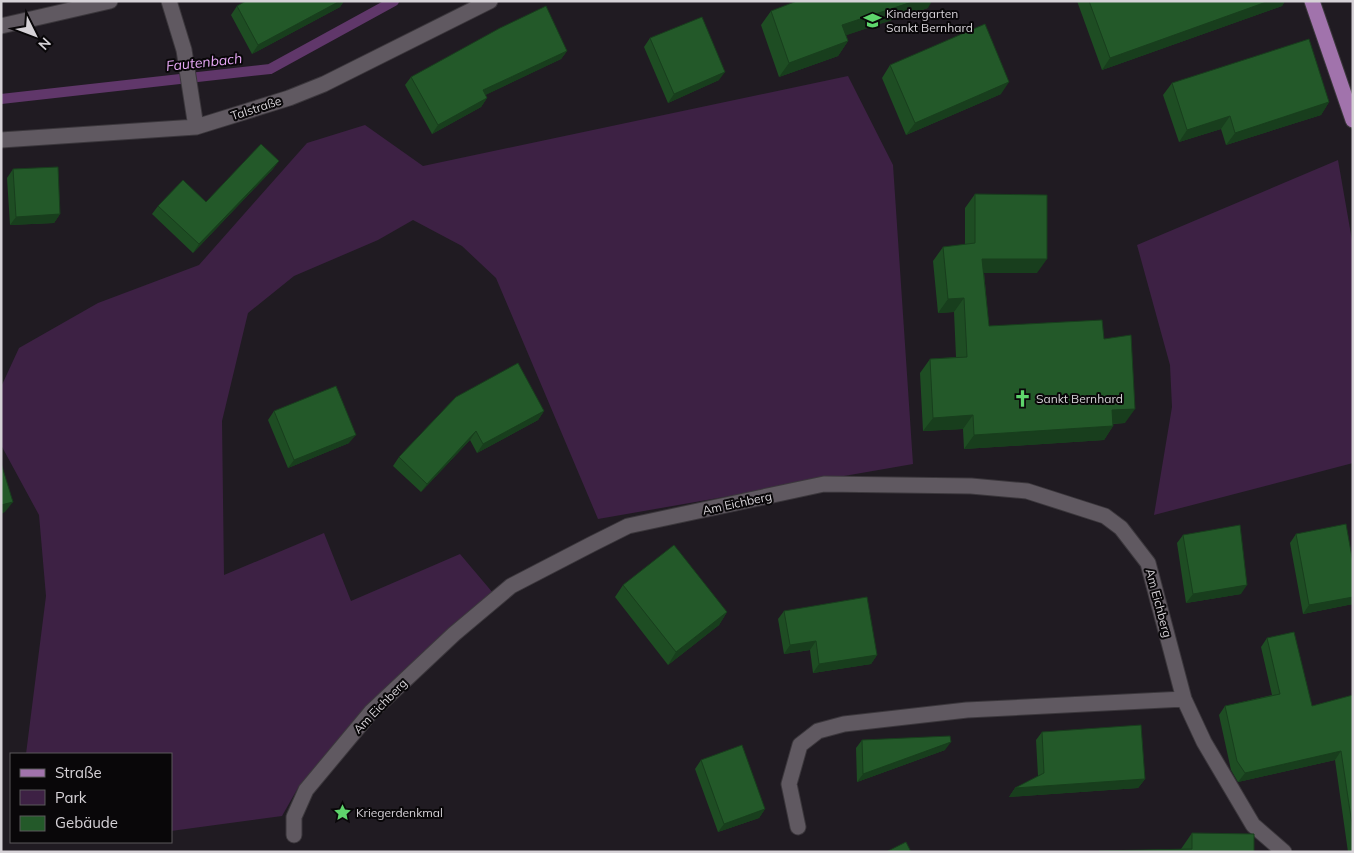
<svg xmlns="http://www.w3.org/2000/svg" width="1354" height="853" font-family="Mulish,sans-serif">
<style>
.green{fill:#3d2144}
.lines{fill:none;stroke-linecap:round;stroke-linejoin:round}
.stream{stroke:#60376a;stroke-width:10}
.street-casing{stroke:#3b373c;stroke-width:17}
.primary-casing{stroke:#3b373c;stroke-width:17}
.street{stroke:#605961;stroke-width:15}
.primary{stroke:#a173ac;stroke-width:15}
.wall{fill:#1e4d23}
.shaded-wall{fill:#183e1d}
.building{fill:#235929;stroke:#183e1d}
.labels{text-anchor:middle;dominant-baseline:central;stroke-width:4;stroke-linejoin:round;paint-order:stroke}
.poi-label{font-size:12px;fill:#d6d2d7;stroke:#090709;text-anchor:start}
.street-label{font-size:12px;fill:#d6d2d7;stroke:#090709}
.water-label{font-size:14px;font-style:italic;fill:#e6a7f5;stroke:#090709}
</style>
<rect width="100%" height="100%" fill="#201b22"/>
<path class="green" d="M848,76L893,165L913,464L598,519L496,278L462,246L413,220L378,240L294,276L248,313L222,421L224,575L324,533L351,601L460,554L493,593L389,687L299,786L282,816L171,831V754H26L46,596L39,515L1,445V387L19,348L98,303L199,265L307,143L365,125L423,166Z
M1338,160L1353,246V463L1154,515L1172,407L1170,365L1137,245Z"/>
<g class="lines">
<path class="stream" d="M1,99L270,69L394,1"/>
<defs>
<path id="street" d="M169,1L184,50L196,127
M1,26L110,1
M1,140L196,127L289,98L324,84L490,1
M798,827L789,784L800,745L818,731L844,724L967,710L1184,699
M294,835V817L306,790L371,712L454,634L511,586L592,544L628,526L824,484L971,486L1027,491L1105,516L1121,528L1148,563L1184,699L1204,742L1253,825L1284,852"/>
<path id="primary" d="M1312,1L1353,120"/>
</defs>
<use href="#street" class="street-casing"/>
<use href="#primary" class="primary-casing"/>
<use href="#street" class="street"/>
<use href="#primary" class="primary"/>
</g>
<path class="wall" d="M246,1H344L340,7L252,54L231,15L237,6Z
M1077,1H1285L1282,6L1102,70Z
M928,8L846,35L848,41L838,56L779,77L761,25L771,11Z
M650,38L719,80L668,103L644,47Z
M567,51L561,59L485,95L487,98L481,107L432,134L405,85L411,77Z
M890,65L1001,94L906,135L882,78Z
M1172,83L1329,102L1321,115L1226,145L1221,129L1179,142L1163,95Z
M279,161L272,170L193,253L152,214L158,206L206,202Z
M13,169L60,214L54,223L10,225L7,178Z
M975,194L1037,273H984L989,326L1104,339L1125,423L1113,424V426L1104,440L964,449L963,429L923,431L920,373L930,359L956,357L954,312L938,313L933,261L943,247L965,245V208Z
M456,397L544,411L538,420L477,453L470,440L421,492L393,466L399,457Z
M274,411L349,443L288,468L268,420Z
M1296,534L1353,563V604L1303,614L1290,543Z
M1183,535L1241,594L1186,603L1177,543Z
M623,585L727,612L719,625L668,665L615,597Z
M784,611L877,655L871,664L813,673L810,650L784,654L778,619Z
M1267,638L1312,706L1353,695V852H1348L1335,760L1238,782L1231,770L1219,715L1225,706L1272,695L1261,647Z
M1042,732L1145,779L1138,788L1009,797L1015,788L1038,776L1036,740Z
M862,740L945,750L857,782L856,748Z
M701,760L765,809L759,818L718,832L695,769Z
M1192,833L1254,852H1098L1099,851L1181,849Z"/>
<path class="shaded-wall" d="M340,1H344L340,7L252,54L258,45Z
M915,1H932L928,8L832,40L842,25Z
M1269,1H1285L1282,6L1102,70L1110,58Z
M848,41L838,56L779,77L789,63Z
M567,51L561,59L477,99L483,90Z
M725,72L719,80L668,103L674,94Z
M1009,82L1001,94L906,135L915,123Z
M487,98L481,107L432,134L438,125Z
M1329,102L1321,115L1226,145L1235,133Z
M1230,116L1221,129L1179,142L1187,130Z
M279,161L272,170L193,253L199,244Z
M60,214L54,223L10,225L16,217Z
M982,259H1047L1037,273H972Z
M964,298L954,312L938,313L948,299Z
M1135,409L1125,423L1103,424L1112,410Z
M544,411L538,420L477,453L483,444Z
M973,415L963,429L923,431L933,418Z
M1113,426L1104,440L964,449L974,435Z
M476,431L470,440L421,492L427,484Z
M356,435L349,443L288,468L294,460Z
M13,502L5,512L1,514V505Z
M1247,585L1241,594L1186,603L1193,594Z
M1353,597V604L1303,614L1309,605Z
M727,612L719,625L668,665L676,652Z
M816,641L810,650L784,654L790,645Z
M877,655L871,664L813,673L819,664Z
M951,742L945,750L857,782L863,774Z
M1341,751L1335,760L1238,782L1245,773Z
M1145,779L1138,788L1009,797L1015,788Z
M765,809L759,818L718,832L724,824Z"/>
<path class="building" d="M246,1H340L258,45L237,6Z
M797,1H915L842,25L848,41L789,63L771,11Z
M1089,1H1269L1110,58Z
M546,6L567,51L483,90L487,98L438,125L411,77L500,28Z
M702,17L725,72L674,94L650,38Z
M985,24L1009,82L915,123L890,65Z
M1309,39L1329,102L1235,133L1230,116L1187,130L1172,83Z
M261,144L279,161L199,244L158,206L183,180L206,202Z
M58,167L60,214L16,217L13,169Z
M975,194L1047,195V259H982L989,326L1102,320L1104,339L1131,335L1135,409L1112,410L1113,426L974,435L973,415L933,418L930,359L967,357L964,298L948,299L943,247L975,243Z
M518,363L544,411L483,444L476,431L427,484L399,457L456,397Z
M336,386L356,435L294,460L274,411Z
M1,463L13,502L1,505Z
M1346,524L1353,563V597L1309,605L1296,534Z
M1240,525L1247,585L1193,594L1183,535Z
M674,545L727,612L676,652L623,585Z
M867,597L877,655L819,664L816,641L790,645L784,611Z
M1294,632L1312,706L1353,695V831L1341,751L1245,773L1237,761L1225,706L1280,694L1267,638Z
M1141,725L1145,779L1015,788L1044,773L1042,732Z
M950,736L951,742L863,774L862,740Z
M742,745L765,809L724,824L701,760Z
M1192,833L1254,834V852H1099V851L1192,849Z
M906,842L911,852H886Z"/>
<defs>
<symbol id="school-bare" viewBox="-9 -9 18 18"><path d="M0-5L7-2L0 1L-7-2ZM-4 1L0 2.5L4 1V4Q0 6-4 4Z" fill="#5ed56c" stroke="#090709" stroke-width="2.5" paint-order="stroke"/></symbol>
<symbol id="church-bare" viewBox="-9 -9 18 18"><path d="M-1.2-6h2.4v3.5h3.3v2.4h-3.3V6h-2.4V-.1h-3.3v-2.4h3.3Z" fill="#5ed56c" stroke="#090709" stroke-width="2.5" paint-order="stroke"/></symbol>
<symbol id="sight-bare" viewBox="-9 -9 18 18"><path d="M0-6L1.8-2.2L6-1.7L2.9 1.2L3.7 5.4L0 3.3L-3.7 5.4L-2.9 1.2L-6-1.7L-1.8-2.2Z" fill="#5ed56c" stroke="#090709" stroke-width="2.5" paint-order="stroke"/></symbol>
</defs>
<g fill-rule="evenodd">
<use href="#school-bare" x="860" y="8" width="25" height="25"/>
<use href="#church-bare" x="1010" y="386" width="25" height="25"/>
<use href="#sight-bare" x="330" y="800" width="25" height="25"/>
</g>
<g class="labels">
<g class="poi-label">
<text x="886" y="13">Kindergarten<tspan x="886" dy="14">Sankt Bernhard</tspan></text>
<text x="1036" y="398">Sankt Bernhard</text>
<text x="356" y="812">Kriegerdenkmal</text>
</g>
<g class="street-label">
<text transform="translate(256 108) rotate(-18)">Talstraße</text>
<text transform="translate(737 503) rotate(-12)">Am Eichberg</text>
<text transform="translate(1159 603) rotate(75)">Am Eichberg</text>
<text transform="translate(380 706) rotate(-46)">Am Eichberg</text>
</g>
<g class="water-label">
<text transform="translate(204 62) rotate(-6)">Fautenbach</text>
</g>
</g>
<rect width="1354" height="853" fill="none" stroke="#d6d2d7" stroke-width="5"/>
<rect x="10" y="753" width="162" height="90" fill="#090709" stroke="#5b585b"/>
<rect x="20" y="769" width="25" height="8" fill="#a173ac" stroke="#5b585b"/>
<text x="55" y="778" font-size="15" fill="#d6d2d7">Straße</text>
<rect x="20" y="790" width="25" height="15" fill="#3d2144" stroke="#5b585b"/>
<text x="55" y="803" font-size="15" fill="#d6d2d7">Park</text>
<rect x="20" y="816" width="25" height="15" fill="#235929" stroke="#5b585b"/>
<text x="55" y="828" font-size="15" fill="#d6d2d7">Gebäude</text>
<g transform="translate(35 35) rotate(132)" stroke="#090709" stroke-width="4" paint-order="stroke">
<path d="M0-4L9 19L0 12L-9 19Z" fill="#d6d2d7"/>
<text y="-8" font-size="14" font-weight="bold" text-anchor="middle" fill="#d6d2d7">N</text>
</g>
</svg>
